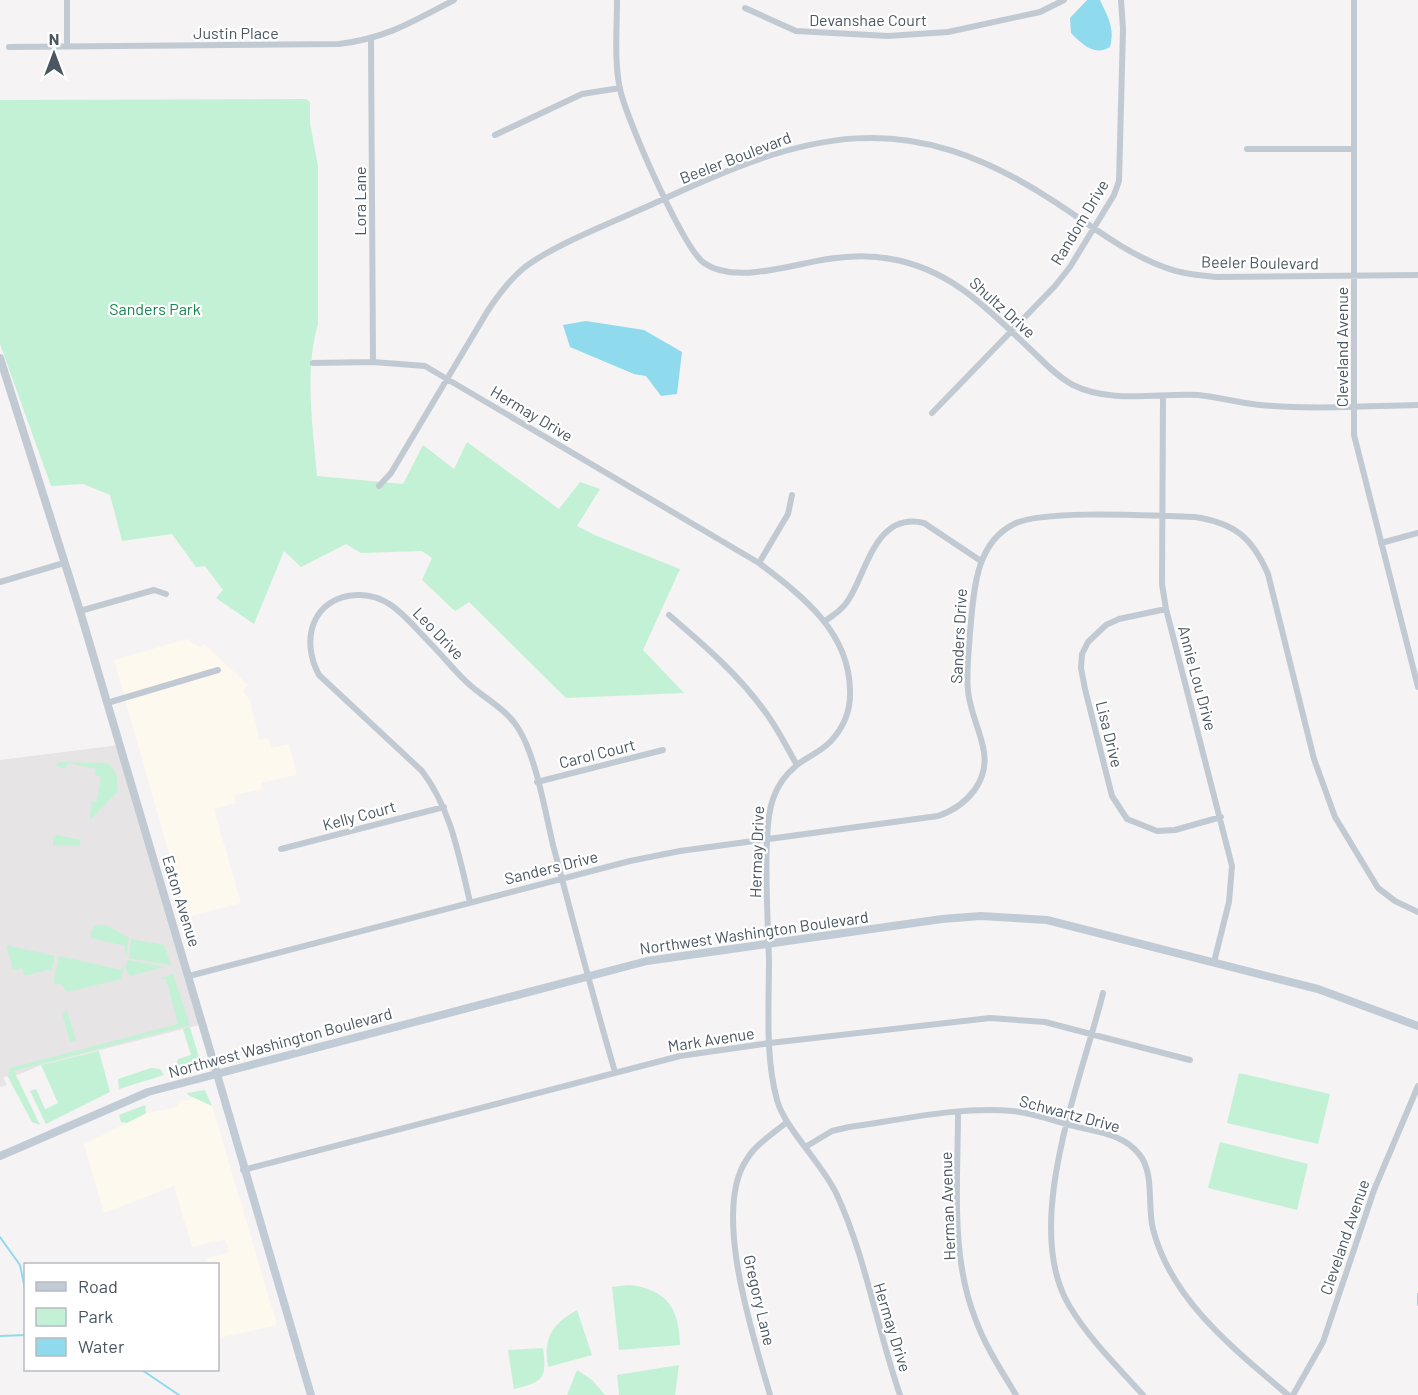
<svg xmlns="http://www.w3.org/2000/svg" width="1418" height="1395" font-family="Barlow,sans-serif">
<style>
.commercial{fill:#fdf9ef}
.education{fill:#e6e4e5}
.green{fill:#c3f1d5}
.water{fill:#90daee}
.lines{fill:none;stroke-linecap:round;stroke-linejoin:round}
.stream{stroke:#90daee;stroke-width:2}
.minor{stroke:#c1cad2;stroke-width:6}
.tertiary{stroke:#c1cad2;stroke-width:8}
.secondary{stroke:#c1cbd6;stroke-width:8}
.labels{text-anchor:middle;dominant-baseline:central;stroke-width:4.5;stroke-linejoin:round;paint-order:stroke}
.street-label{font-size:16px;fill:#4a5661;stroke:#fff}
.park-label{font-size:16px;fill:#17864f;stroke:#fff}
</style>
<rect width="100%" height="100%" fill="#f5f3f3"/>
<path class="commercial" d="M187,639L200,647L204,644L248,685L243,691L250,701L260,740L268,738L271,748L289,744L297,775L261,783L263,789L234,795L236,803L214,809L241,903L187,917L114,660Z
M197,1098L212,1105L277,1325L218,1338V1264H207L206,1259L229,1252L225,1239L192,1247L174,1186L104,1213L84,1144L148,1113L177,1107L179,1102Z"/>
<path class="education" d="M120,745L203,1024L41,1065L20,1074L3,1077L7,1085L0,1087V760Z"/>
<path class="green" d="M306,99L310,102V123L318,166V324C304,372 313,427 317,476L403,484L423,445L454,469L467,442L559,509L580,482L600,489L577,526L597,536L680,569L643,650L684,693L566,698L469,602L455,611L422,580L432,558L422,551L361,553L346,544L301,567L284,551L254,624L216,598L223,590L205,566L196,567L172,534L122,541L110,495L83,484L51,486L0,344V100Z
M60,762L108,763L116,773L118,791L90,820L91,801L96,803L101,777L95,775L96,769L69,763L65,769L55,765Z
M57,835L81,840L79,846H53V836Z
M95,925H106L129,938L126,957L125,946L91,938L90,933Z
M131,939L164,945L171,965L129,958Z
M6,945L55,956L51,972L50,969L25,976L22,968L13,970Z
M59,956L121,970L125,961L121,979L67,992L61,984L54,983V980Z
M128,960L164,967L130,976L125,968Z
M173,974L190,1025L14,1071L40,1125L32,1122L8,1077L10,1068L178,1024L166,979L160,978Z
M67,1011L76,1041L70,1042L62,1013Z
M190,1027L199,1058L198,1063L174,1071L178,1059L191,1055L183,1029Z
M99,1051L110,1092L46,1124L30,1091L36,1089L45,1109L58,1103L41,1065Z
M151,1068L160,1069L164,1075L119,1089L118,1079Z
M1239,1073L1330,1094L1318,1144L1227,1123Z
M205,1090L212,1106L188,1095L187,1093Z
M145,1105L146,1113L127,1123L121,1122L119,1115Z
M1220,1142L1308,1164L1297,1210L1208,1188Z
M630,1285C668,1290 679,1309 680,1345L619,1350L612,1287Z
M577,1310L592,1355L548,1367C543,1338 552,1324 577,1310Z
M543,1348C547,1378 544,1382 514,1389L508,1350Z
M679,1365L675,1395H619L617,1375Z
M577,1370L592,1380L605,1395H567Z"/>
<path class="water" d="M1087,0H1100C1108,17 1115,28 1110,47C1094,57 1081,43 1071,33L1070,18Z
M586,321L644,330L682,352L677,394L661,396L646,376L634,374L570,347L563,325Z"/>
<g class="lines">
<path class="stream" d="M0,1237L20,1265L26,1294
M1418,1294V1305
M0,1336L26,1335
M142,1370L179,1395"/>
<path class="minor" d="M67,0V47
M617,0C617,29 614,61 620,89C626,118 683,248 704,263C735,285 793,264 828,259C848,256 870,255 891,259C950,269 987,308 1029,348C1043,361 1056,376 1073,385C1111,404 1157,393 1198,395C1219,397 1239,403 1260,405C1312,410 1366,406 1418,405
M1354,0V435L1418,687
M745,8L796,31L888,36L948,32L1040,12L1064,0
M371,40L373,362
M9,47L339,44C387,38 412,22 454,0
M495,135L582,94L620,88
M1247,149H1354
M313,363L373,362L425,366L759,563C802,596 849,631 850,690C851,710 844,727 831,741C821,752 808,756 797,765C772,785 768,810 767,840C765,880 768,921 769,961C769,1007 765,1056 777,1100C785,1129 823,1164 837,1195C866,1258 877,1329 900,1395
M1163,396L1162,584L1166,609L1232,866L1229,902L1214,962
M932,413L1055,286L1070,267L1114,195L1119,181L1123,29L1121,0
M379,486L391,473L487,312C498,295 509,280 525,267C557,243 618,220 655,203C808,131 905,103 1055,202C1089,224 1125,253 1164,267C1181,274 1199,275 1217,277L1418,275
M1381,543L1418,533
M759,563L788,514L792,495
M0,582L64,563
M1166,609L1119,619L1106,625L1088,642L1082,654L1081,668L1085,689L1112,796L1127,819L1157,831L1175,830L1221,817
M80,611L154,590L166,594
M669,615C704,645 739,675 766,713C778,729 787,748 797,765
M825,621C835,614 843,609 849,599C867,571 876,511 924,523L981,561
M107,703L218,670
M537,782L663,750
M281,849L444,807
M470,902C459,856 451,809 422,771L319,675C300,640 312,597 357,595C390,593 409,622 430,643C444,657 456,673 471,686C486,699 507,710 518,728C536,756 545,811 553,845C573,921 593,997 615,1072
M189,976L630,861L680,851L938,816C967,806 991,780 983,747C979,728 970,711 968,691C966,671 969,651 970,632C974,593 974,544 1014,524C1043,509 1158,516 1195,517C1234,523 1252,537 1268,574L1314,759L1335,817L1378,888L1395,901L1418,912
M1103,993C1082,1079 1020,1226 1070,1307C1090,1340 1118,1367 1143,1395
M958,1113C958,1180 950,1254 975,1318C985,1346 1001,1370 1016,1395
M807,1146L832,1131L849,1127C900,1120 961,1106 1012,1111C1034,1113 1057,1122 1078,1127C1100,1132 1124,1135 1139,1154C1155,1173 1147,1206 1153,1229C1171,1300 1234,1349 1288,1395
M243,1170L680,1056L770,1043L990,1018L1045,1022L1190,1060
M770,1395C754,1338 711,1211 747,1159C756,1144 774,1133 787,1122
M1293,1395L1323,1342L1374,1190L1418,1086"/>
<path class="tertiary" d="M0,358L80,611L217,1074"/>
<path class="secondary" d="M217,1074L311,1395
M0,1156L148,1092L647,961L942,919L981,916L1047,920L1318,989L1418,1026"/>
</g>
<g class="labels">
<g class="street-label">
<text x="868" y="19">Devanshae Court</text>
<text x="236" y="32">Justin Place</text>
<text transform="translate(735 157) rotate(-21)">Beeler Boulevard</text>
<text transform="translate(359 201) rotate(-90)">Lora Lane</text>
<text transform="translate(1079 222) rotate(-59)">Random Drive</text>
<text transform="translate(1260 262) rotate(1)">Beeler Boulevard</text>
<text transform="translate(1003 307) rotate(42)">Shultz Drive</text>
<text transform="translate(1341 347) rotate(-90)">Cleveland Avenue</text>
<text transform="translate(532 413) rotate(31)">Hermay Drive</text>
<text transform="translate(439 633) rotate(46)">Leo Drive</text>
<text transform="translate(958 636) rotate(-87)">Sanders Drive</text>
<text transform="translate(1198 678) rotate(75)">Annie Lou Drive</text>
<text transform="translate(1110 734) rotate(76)">Lisa Drive</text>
<text transform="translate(597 753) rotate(-14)">Carol Court</text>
<text transform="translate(359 815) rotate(-15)">Kelly Court</text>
<text transform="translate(756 852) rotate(-88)">Hermay Drive</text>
<text transform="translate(551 867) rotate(-14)">Sanders Drive</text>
<text transform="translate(182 901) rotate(73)">Eaton Avenue</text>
<text transform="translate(754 932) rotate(-8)">Northwest Washington Boulevard</text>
<text transform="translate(711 1039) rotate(-9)">Mark Avenue</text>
<text transform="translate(280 1042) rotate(-15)">Northwest Washington Boulevard</text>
<text transform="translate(1070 1113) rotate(15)">Schwartz Drive</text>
<text transform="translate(947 1206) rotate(-92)">Herman Avenue</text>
<text transform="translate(1344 1237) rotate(-71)">Cleveland Avenue</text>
<text transform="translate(760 1300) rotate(77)">Gregory Lane</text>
<text transform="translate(893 1327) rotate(73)">Hermay Drive</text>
</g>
<g class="park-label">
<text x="155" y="308">Sanders Park</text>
</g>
</g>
<rect x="24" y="1263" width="195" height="108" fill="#ffffff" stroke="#b7bbc0" stroke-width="1.5"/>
<rect x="36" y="1282" width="30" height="9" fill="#c1cbd6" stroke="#b7bbc0" stroke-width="1.5"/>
<text x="78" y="1293" font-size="18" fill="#4a5661">Road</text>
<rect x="36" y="1308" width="30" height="18" fill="#c3f1d5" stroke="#b7bbc0" stroke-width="1.5"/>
<text x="78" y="1323" font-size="18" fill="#4a5661">Park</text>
<rect x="36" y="1338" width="30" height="18" fill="#90daee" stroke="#b7bbc0" stroke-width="1.5"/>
<text x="78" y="1353" font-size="18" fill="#4a5661">Water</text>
<g transform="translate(54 54)" stroke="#ffffff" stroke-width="4.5" paint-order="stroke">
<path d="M0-4.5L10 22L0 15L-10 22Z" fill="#4a5661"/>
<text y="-9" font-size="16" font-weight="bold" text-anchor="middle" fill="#4a5661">N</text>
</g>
</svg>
